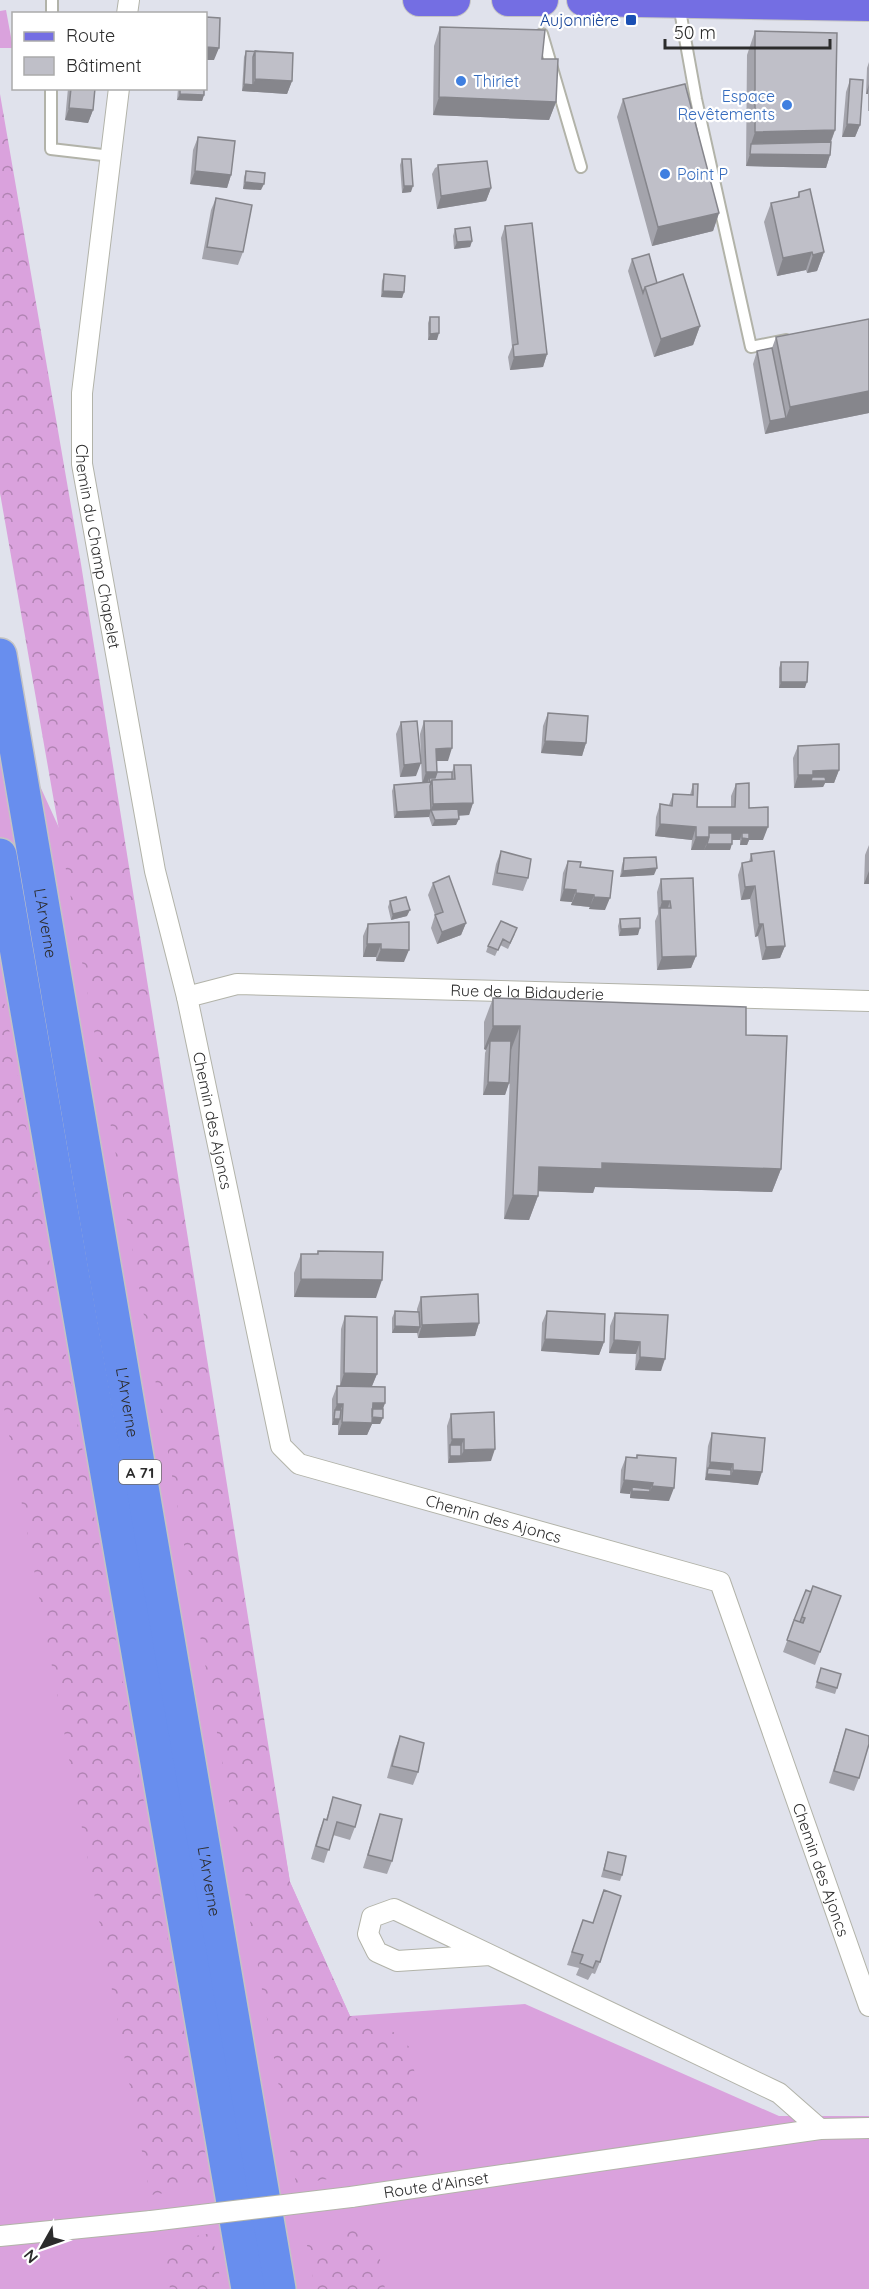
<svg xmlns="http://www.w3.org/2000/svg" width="869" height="2289" font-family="Quicksand,sans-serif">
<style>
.grass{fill:#daa2dd}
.forest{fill:url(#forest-crowns)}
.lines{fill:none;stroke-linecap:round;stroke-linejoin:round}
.lane-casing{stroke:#b2b3a9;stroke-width:14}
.street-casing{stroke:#b2b3a9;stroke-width:22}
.primary-casing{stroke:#c4c4c4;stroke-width:34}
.highway-casing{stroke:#c4c4c4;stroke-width:36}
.lane{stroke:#fff;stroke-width:10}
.street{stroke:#fff;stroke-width:20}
.primary{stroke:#746ee3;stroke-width:32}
.highway{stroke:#688eee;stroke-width:33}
.street-bridge-casing{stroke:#b2b3a9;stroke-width:22;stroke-linecap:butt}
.street-bridge{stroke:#fff;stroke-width:20}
.wall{fill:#a4a4ac}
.shaded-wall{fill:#86868c}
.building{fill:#bfbfc8;stroke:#86868c;stroke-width:1.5}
.transit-dot{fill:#1a4fb4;stroke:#fff;stroke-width:2}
.shop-dot{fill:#3f7fe0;stroke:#fff;stroke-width:2}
.labels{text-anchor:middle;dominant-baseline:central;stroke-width:4.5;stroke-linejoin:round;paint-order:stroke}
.shield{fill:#fff;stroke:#6b6b6b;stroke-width:1.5}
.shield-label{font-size:15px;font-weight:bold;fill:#2c2c2c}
.transit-label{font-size:16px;fill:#164399;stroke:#fff;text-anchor:end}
.shop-label{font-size:16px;fill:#366cbe;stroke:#fff;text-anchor:start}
.street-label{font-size:16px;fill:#2c2c2c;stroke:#fff}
</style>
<defs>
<pattern id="forest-crowns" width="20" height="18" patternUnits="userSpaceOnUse" patternTransform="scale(1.5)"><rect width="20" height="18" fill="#daa2dd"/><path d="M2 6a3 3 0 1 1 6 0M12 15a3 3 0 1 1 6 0" fill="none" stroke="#b184b3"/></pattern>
</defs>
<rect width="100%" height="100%" fill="#e0e2ec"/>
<path class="grass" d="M6,10L13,48H0V11Z
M0,698L135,995L290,1882L350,2016L525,2004L779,2116H869V2289H0Z"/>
<path class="forest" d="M0,94L81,564L290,1882L350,2016L396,2033L412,2050L424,2164L296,2184L0,493Z
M0,977L211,2187L150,2195L0,1386Z
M374,2223L385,2289H315L307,2245Z
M212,2233L222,2289H170L164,2242Z"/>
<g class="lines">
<defs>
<path id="lane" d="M679,5L696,99L751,347L786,340
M52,14V0
M542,34L581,167
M51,88V149L111,156"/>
<g id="street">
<path d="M127,14L129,0"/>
<path id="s1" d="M119,88L82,393V464L155,871L187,997L281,1446L299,1464L720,1582L869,2006"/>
<path id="s2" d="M187,997L237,984L869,1001"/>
<path d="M490,1955L397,1961L377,1952L368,1934L372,1917L394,1909L779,2093L820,2129"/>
<path id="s3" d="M351,2197L820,2129L869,2128"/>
<path d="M0,2236L151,2221"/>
</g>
<path id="primary" d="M419,0H454
M508,0H542
M583,0L869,5"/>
<g id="highway">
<path id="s4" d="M0,655L279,2289"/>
<path d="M0,855L248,2289"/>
</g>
</defs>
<use href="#lane" class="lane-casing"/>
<use href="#street" class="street-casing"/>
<use href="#primary" class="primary-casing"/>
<use href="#highway" class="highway-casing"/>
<use href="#lane" class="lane"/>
<use href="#street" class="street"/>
<use href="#primary" class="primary"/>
<use href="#highway" class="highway"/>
<defs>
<path id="street-bridge" d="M151,2221L351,2197"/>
</defs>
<use href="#street-bridge" class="street-bridge-casing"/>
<use href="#street-bridge" class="street-bridge"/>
</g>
<path class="wall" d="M440,27L542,59L556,102L549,120L433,115L434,46Z
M755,31L835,130L831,142L830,155L826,168L746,166L747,55Z
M246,51L293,53L292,81L287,94L242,91L244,57Z
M869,62V111H868V94H866L867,68Z
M850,80L860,125L855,137H842L846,92Z
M68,88H95L93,110L88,123L65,120Z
M178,88H204V95L202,101L177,100Z
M623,99L719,213L713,231L652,246L617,117Z
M198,137L231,175L227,188L190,184L193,150Z
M402,159L411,192L402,193L400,165Z
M438,165L491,188L486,201L437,209L432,174L435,168L437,167Z
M246,171L261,190L243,189L244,177Z
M799,192L824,252L817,271L807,273L806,270L777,276L764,222L771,203L797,198Z
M216,198L243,252L238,265L202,259L211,210Z
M505,226L547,354L543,367L510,370L508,357L512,347L501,238Z
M455,229L472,241L470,247L454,249L453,236Z
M632,259L700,326L693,345L654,357L628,271Z
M384,274L404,292L402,298L381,297L382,281Z
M430,317L437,340H428V323Z
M869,319V413L765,434L753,364L757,351L772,348L776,337Z
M781,662L805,688H779V668Z
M548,713L586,743L582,756L541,753L543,726Z
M424,721L448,761H436L437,772H452L454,765L473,803L469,815L459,816L456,825L432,826L429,817L394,818L392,791L394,785L422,783L420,734Z
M401,722L416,776L400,777L396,734Z
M798,746L839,770L834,783H825L823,787L794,788L793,758Z
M693,784L697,807H731V796L736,784L749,808L763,840H749L747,845H740V840H732L730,850H691L692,840L655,836L656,817L660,804L669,805L673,794L690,795Z
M869,845V884H864L865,855Z
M501,851L528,878L523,891L492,885L496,864Z
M751,854L785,946L780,958L762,960L758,936L755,937L750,899L741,900L738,875L742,863L749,862Z
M624,858L654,875L620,877L622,865Z
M568,861L580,867L605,910L589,909L590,907L571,905L572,902L560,901L563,873Z
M661,879L696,956L691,968L657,970L655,921L658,914L657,892Z
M433,883L466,923L461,935L437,944L431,928L435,915L428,895Z
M390,901L407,916L391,920L388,907Z
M620,919L638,935L619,936L618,926Z
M368,924L404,962L376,961V957H363V936Z
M515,934L508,949L500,945L495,956L486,952L488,946Z
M493,998L746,1035L781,1169L772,1192L595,1187L593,1193L538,1191V1196L529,1220L504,1219L511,1050L509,1083L505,1095H483L485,1053L486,1050L484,1049V1022Z
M318,1251L376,1298L294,1297V1273L301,1254H317Z
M421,1297L479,1323L475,1336L418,1338L417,1333H392V1318L395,1311L417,1312V1309Z
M547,1311L604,1342L599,1355L541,1351L542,1323Z
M615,1313L668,1315L661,1371L635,1370L636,1354L609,1353L610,1326Z
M345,1316L377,1374L372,1386H340L341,1329Z
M337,1386L385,1403L383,1409L380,1424H372L367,1435H338V1425H332V1399Z
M451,1414L491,1461L448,1463L447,1426Z
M712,1433L758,1485L705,1480L708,1446Z
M637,1455L669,1501L630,1498V1494L620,1493L621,1470L626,1457L636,1458Z
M806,1590L811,1592L841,1596L815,1665L783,1652Z
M821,1668L837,1688L835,1694L815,1688Z
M846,1729L859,1778L854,1791L829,1783Z
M400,1736L418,1772L413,1785L387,1778L395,1749Z
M333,1797L355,1827L350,1840L333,1835L324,1863L311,1859L319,1832L324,1819L326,1820Z
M380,1814L392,1861L387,1874L363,1868Z
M608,1852L622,1875L620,1881L601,1877Z
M583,1920L600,1962L595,1974L592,1973L588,1980L576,1975L579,1968L567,1965Z"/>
<path class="shaded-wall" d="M206,47L219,48L214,60H206Z
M255,79L292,81L287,94L242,91L244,84L253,85Z
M869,84L868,94H866Z
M131,88H151V90Z
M180,94L204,95L202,101L177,100Z
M439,97L556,102L549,120L433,115Z
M69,108L93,110L88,123L65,120Z
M847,124L860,125L855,137H842Z
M835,130L826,154L830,155L826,168L746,166L750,154L751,144L755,132Z
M195,171L231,175L227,188L190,184Z
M245,182L264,184L261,190L243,189Z
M404,186H413L411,192L402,193Z
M491,188L486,201L437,209L441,196Z
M719,213L713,231L652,246L658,227Z
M472,241L470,247L454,249L457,242Z
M812,252L806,270L777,276L783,258Z
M824,252L817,271L807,273L813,255Z
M383,291L404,292L402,298L381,297Z
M700,326L693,345L654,357L661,339Z
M439,333L437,340H428L430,334Z
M547,354L543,367L510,370L514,357Z
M869,391V413L765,434L770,421L786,418L790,407Z
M781,682H807L805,688H779Z
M545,741L586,743L582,756L541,753Z
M452,748L448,761H431L436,749Z
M421,763L416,776L400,777L404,765Z
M839,770L834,783H825L823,787L794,788L798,775L813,771Z
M426,772H437L432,784V780L430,782L429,778L427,784H422Z
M473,803L469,815L433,816L431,810L433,804Z
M431,810L429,817L394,818L397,812Z
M459,819L456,825L432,826L435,820Z
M660,824L696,827L692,840L655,836Z
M709,827H768L763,840H749L747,845H740L742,838V833L740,840H708L704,850H691L696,837Z
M707,844H732L730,850H704Z
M657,868L654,875L620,877L623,871Z
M869,871V884H864Z
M755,886L750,899L741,900L745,887Z
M564,889L576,890L572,902L560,901Z
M576,893L594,895L590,907L571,905Z
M594,897L610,898L605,910L589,909Z
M662,901H670L666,913L660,908Z
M410,910L407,916L391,920L393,914Z
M466,923L461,935L437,944L442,932Z
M759,924H763L758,936L755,937Z
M640,928L638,935L619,936L621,929Z
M367,944H381L376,957H363Z
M785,946L780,958L762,960L766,947Z
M381,949L409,950L404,962L376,961Z
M696,956L691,968L657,970L662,957Z
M493,1026H520L511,1050L490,1041L486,1050L484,1049Z
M488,1082L509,1083L505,1095H483Z
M602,1163L781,1169L772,1192L595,1187L593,1193L531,1191L539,1167Z
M513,1195L538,1196L529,1220L504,1219Z
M301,1279L382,1280L376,1298L294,1297Z
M479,1323L475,1336L418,1338L422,1325Z
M395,1326L420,1327L418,1333H392Z
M545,1339L604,1342L599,1355L541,1351Z
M614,1340L640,1342L636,1354L609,1353Z
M640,1357L665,1359L661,1371L635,1370Z
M344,1373L377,1374L372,1386H340Z
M373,1403H385L380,1416L370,1415Z
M337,1404H343L338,1417L335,1410L332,1417Z
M370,1417L383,1418L380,1424H372L367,1435H338L342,1422Z
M334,1419H340L338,1425H332Z
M452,1439H464L459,1451L450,1445Z
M495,1449L491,1461L448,1463L450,1456H461L464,1450Z
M710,1462L733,1464L729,1476H731L729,1482L705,1480Z
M733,1470L762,1472L758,1485L729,1482Z
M624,1480L653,1483L649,1492H650L652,1486L674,1488L669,1501L630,1498L632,1487L630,1494L620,1493Z"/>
<path class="building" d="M206,17L220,18L219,48L206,47Z
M440,27L545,30L542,59H558L556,102L439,97Z
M755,31L837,33L835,130L755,132Z
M246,51L291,53L255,51L253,57V85L244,84Z
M255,51L293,53L292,81L255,79Z
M850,79L863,80L860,125L847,124Z
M685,84L719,213L658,227L623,99Z
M71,88H95L93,110L69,108Z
M180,88H204V95L180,94Z
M198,137L235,141L231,175L195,171Z
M831,142L830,155L750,154L751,144Z
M402,159H411L413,186H404Z
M487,161L491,188L441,196L438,165Z
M246,171L265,173L264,184L245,182Z
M810,189L824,252L813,255L812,252L783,258L771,203L799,197V192Z
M216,198L252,205L243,252L207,247Z
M532,223L547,354L514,357L513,345L518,344L505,226Z
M470,227L472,241L457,242L455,229Z
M649,254L657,283L645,287L643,293L632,259Z
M384,274L405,276L404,292L383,291Z
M683,274L700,326L661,339L645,287Z
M430,317H439V333L430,334Z
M869,319V391L790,407L776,337Z
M772,348L786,418L770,421L757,351Z
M781,662H808L807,682H781Z
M548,713L588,716L586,743L545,741Z
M417,721L421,763L404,765L401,722Z
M424,721H452V748L436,749L437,772H426Z
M839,744V770L813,771V775H798V746Z
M454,765H471L473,803L433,804L432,780L455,779Z
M437,772H452V779L432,780L430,786L431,810L397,812L394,785L430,782L429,778H435Z
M812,777H825L826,781H811Z
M749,783V808L768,807V827H709V837H696V827L660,824V804L672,806L673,794L693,795V784H698L697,807H735L736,784Z
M458,809L459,819L435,820L431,810Z
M709,833H732V844H707L709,837Z
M742,833H749V839L742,838Z
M501,851L531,859L528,878L497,873Z
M774,851L785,946L766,947L763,924H759L755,886L745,887L742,863L752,861L751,854Z
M656,857L657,868L623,871L624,858Z
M568,861L581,862L580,867L613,871L610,898L594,897V895L576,893V890L564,889Z
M449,876L466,923L442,932L435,915L443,912L433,883Z
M693,878L696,956L662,957L660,908H671L670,901H662L661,879Z
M406,897L410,910L393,914L390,901Z
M640,918V928L621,929L620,919Z
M501,921L517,928L510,943L503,939L498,950L488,946Z
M409,922V950L381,949V944H367L368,924Z
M493,998L746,1007V1035L787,1036L781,1169L602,1163V1169L539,1167L538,1196L513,1195L520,1026H493Z
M490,1041H511L509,1083L488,1082Z
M318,1251L383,1252L382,1280L301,1279V1254H318Z
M478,1294L479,1323L422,1325L421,1297Z
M395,1311L419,1312L420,1327L395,1326Z
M547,1311L605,1314L604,1342L545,1339Z
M615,1313L668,1315L665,1359L640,1357V1342L614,1340Z
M345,1316L377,1317V1374L344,1373Z
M337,1386L385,1387V1403H373L372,1423L342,1422L343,1404H337Z
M372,1409H383V1418L372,1417Z
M335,1410H341L340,1419H334Z
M494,1412L495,1449L464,1450V1439H452L451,1414Z
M712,1433L765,1438L762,1472L733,1470V1464L710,1462Z
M450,1445H461V1456H450Z
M637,1455L676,1458L674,1488L652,1486L653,1483L624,1480L626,1457L637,1458Z
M708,1468L731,1470V1476L707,1474Z
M632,1487L650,1489V1492L632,1491Z
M813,1586L841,1596L820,1652L787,1640L794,1620L803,1623L805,1618L802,1617Z
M806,1590L811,1592L800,1622L794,1620Z
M821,1668L841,1674L837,1688L817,1682Z
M846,1729L869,1736V1744L859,1778L834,1771Z
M400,1736L424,1743L418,1772L392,1766Z
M333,1797L361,1805L355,1827L337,1822L329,1850L316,1846L324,1819L327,1820Z
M380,1814L402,1819L392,1861L368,1855Z
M608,1852L626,1856L622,1875L604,1870Z
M604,1890L621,1896L600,1962L596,1961L593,1968L580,1963L583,1955L572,1952L583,1920L593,1923Z"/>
<rect class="transit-dot" x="625" y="14" width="12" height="12" rx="3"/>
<g class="shop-dot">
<circle cx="461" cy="81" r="6"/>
<circle cx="787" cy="105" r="6"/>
<circle cx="665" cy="174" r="6"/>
</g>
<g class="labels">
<rect class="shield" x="119" y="1460" width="42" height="24" rx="4.5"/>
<g class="shield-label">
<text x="140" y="1472">A 71</text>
</g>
<g class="transit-label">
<text x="619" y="20">Aujonnière</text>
</g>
<g class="shop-label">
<text x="473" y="81">Thiriet</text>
<text x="775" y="96" text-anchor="end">Espace<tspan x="775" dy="18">Revêtements</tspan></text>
<text x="677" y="174">Point P</text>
</g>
<g class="street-label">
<text stroke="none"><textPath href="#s1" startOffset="462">Chemin du Champ Chapelet</textPath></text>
<text stroke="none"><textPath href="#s4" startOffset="272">L'Arverne</textPath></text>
<text stroke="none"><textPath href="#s2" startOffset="342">Rue de la Bidauderie</textPath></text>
<text stroke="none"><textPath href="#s1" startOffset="1048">Chemin des Ajoncs</textPath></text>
<text stroke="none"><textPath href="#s4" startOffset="758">L'Arverne</textPath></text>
<text stroke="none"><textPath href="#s1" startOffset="1608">Chemin des Ajoncs</textPath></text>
<text stroke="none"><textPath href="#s1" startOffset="2148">Chemin des Ajoncs</textPath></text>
<text stroke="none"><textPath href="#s4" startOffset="1244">L'Arverne</textPath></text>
<text stroke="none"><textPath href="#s3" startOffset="86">Route d'Ainset</textPath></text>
</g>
</g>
<rect x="12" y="12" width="195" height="78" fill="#ffffff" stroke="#ababab" stroke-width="1.5"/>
<rect x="24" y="32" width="30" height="9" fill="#746ee3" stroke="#ababab" stroke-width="1.5"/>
<text x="66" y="42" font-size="18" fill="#2c2c2c">Route</text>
<rect x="24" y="57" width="30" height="18" fill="#bfbfc8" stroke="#ababab" stroke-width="1.5"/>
<text x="66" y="72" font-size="18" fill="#2c2c2c">Bâtiment</text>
<g transform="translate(42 2247) rotate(230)" stroke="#ffffff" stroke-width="4.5" paint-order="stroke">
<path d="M0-4.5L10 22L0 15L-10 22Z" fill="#2c2c2c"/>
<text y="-9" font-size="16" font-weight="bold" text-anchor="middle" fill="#2c2c2c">N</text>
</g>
<path d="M665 39v9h165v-9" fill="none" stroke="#2c2c2c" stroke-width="3"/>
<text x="674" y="39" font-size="18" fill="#2c2c2c" stroke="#ffffff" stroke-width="4.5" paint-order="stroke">50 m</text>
</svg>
